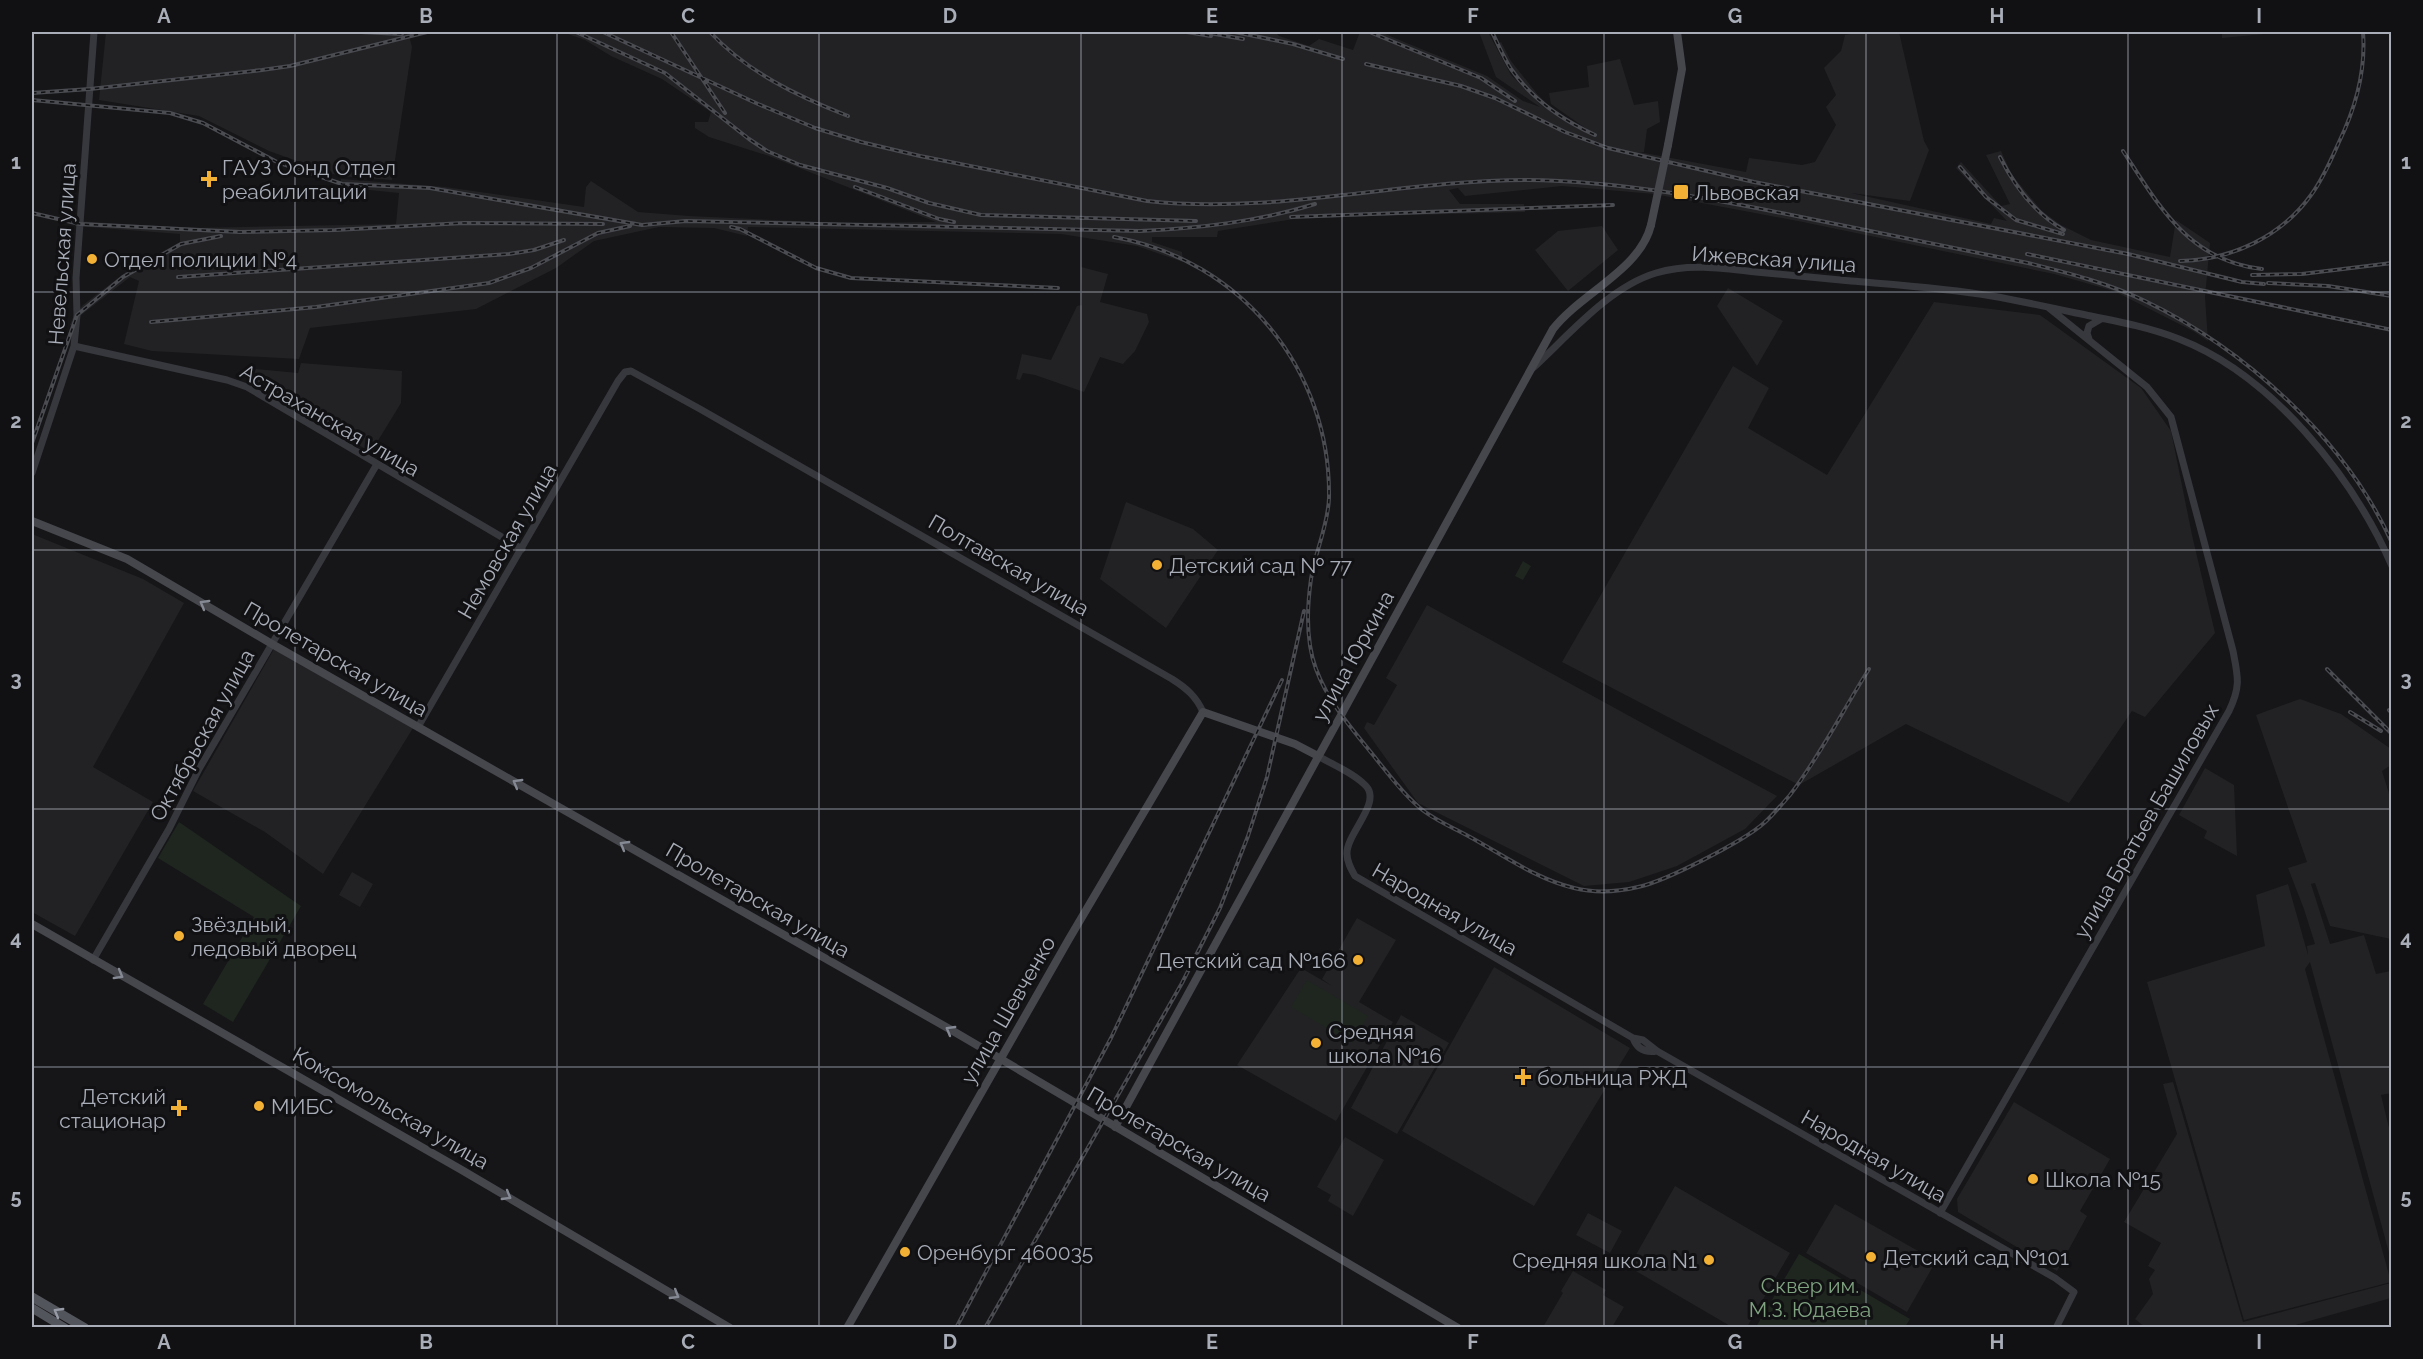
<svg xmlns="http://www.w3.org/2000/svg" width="2423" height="1359" font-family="Raleway,sans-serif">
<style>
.built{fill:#222225}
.green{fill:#1e261f}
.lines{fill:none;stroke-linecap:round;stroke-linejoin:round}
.tertiary{stroke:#37383d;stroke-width:7}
.secondary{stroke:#45474d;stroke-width:8}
.primary{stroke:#53555c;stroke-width:9}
.rail-casing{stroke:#4a4c52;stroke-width:4}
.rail{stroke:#111113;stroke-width:1.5;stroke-dasharray:4.5;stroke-linecap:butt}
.secondary-bridge{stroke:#45474d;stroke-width:8}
.oneway{stroke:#858993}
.oneway2{stroke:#979ba6}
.grid{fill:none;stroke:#a8adb8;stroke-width:1.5;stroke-opacity:0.55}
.poi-dot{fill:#f2b134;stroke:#111113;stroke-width:2}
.labels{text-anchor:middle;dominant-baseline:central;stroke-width:6;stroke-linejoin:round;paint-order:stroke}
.poi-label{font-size:21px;fill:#a8adb8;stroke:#111113;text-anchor:start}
.street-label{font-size:21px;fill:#a8adb8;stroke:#111113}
.park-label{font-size:21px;fill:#7fa381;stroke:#111113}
.neatline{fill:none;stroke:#a8adb8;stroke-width:2}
.grid-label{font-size:20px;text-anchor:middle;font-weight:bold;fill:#a8adb8}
</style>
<rect width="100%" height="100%" fill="#161618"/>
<path class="built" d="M106,32H408L412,47L392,180L339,176L269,151L199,116L99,100Z
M562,32H1275L1279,36L1309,46L1319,39L1353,50L1360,32L1369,33L1380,32L1487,76L1523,101L1540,107L1496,77L1479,32H1488L1511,75L1544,108L1513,74L1496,45L1501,42L1511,61L1538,95L1551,108L1588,130L1551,104L1549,93L1589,87L1587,66L1620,59L1634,105L1658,101L1660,122L1647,129L1644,152H1639L1746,172L1749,158L1802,165L1815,162L1836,125L1826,107L1836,95L1824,68L1841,51L1845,35L1861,32H1899L1924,141L1929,150L1910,201L1851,193L1991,224L1994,218L2007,221L1956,168L1961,162L2001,206L2010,204L1986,155L2001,151L2012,175L2042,211L2061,225L2091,240L2170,257L2176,220L2210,243L2205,297L2208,341L2193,331L2114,291L2054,274L1798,221L1654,194L1562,186L1465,196L1458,188L1449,190L1460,204H1524L1525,212L1301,218L1218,231L1217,237H1152V242L1182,252L1183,262L1137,246L1061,234L748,227L747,236L714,228L659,227L594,241L556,268L476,309L310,328L299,359L152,351L124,344L139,281L130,277L80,316L74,326L70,325L74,315L83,305L126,272L180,242V234L75,226V221L192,228L396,224L399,193L340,187L341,179L445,187L584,207L586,187L591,181L638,212L689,216L840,223L936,222L769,156L709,137L695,128V122H708L711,112L690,98L662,79L611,56L585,40Z
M2222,32H2286L2222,38Z
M1602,226L1618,250L1568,291L1535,250L1558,231Z
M1081,267L1108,274L1100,302L1147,314L1149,322L1135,351L1123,364L1100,357L1084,392L1035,375L1023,373L1020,380L1016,379L1022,354L1051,360L1077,306L1082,305Z
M1728,288L1783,321L1757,366L1717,306Z
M1934,302L2040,315L2141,388L2171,431L2192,535L2215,633L2145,717L2132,711L2069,803L1906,724L1799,785L1562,662L1733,366L1769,388L1748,428L1827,475Z
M301,363L402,371L401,403L371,452L248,382L256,369L298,373Z
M1126,502L1193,529L1218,550L1166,628L1100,579Z
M32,534L143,579L184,603L93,767L153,802L75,936L32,912Z
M1427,605L1664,735L1777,796L1745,829L1677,866L1629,882L1584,886L1418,803L1364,728L1367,722L1374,725L1397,685L1386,678Z
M274,649L413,728L323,874L265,832L193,791Z
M2300,699L2341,714L2391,749V765L2382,771L2391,800V939L2330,926L2315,883L2311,884L2330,944L2364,935L2376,974L2391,971V1093L2381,1095L2391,1136V1260L2310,962L2305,969L2391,1282L2244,1320L2147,982L2265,946L2256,895L2288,884L2308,955L2307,946L2315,944L2304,909L2288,868L2307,862L2256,715Z
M2205,768L2234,785L2237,856L2204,838L2207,831L2179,815Z
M352,872L373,884L360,907L339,895Z
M1357,918L1396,940L1359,1002L1393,1022L1336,1121L1237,1065L1301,968L1332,986L1322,979Z
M1494,967L1630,1048L1534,1206L1402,1131Z
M1401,1015L1449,1043L1397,1134L1351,1108Z
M2173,1082L2243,1322L2391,1283V1298L2288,1327L2146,1328L2135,1319L2153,1294L2149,1279L2155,1270L2148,1266L2161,1243L2124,1222L2177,1134L2163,1084Z
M2014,1102L2110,1159L2080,1211L2087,1216L2057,1271L1958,1212L1957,1199Z
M1345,1137L1384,1160L1353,1216L1328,1201L1331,1195L1317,1187Z
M1675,1186L1790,1253L1747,1327H1732L1629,1267Z
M1835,1204L1936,1261L1907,1312L1806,1253Z
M1588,1213L1622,1231L1610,1253L1576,1235Z
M1573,1271L1606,1290L1603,1295L1624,1307L1612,1327H1543L1563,1293L1561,1291Z"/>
<path class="green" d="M1523,561L1531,566L1523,580L1515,576Z
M179,822L301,906L233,1022L203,1004L254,917L158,858Z
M1307,980L1368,1016L1352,1043L1291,1007Z
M1799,1254L1910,1319L1905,1327H1756Z"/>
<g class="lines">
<path class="tertiary" d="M2089,339L2087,333L2089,326L2101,319
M74,346L227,380L247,387L522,549
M1533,368C1568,336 1609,287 1656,273C1688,263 1723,268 1756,272C1788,275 1820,278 1851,281C1898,285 1945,288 1992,296C2020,301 2048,307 2076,313C2110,320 2146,326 2179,339C2272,375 2353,477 2392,566
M32,473L74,346L77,315L76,278L94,32
M418,727L618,381L625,372L631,371L700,409L1172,679C1186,688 1196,696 1203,712
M1318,756C1333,765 1354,773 1366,786C1382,803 1346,834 1347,854C1347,862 1351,869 1355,876L1633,1038L1643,1040L1657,1051L2055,1278L2074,1292L2056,1328
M93,960L169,829L199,769L377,464
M1633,1038C1637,1049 1645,1053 1657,1051
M1940,1213L2229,711C2241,686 2238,677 2233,651L2171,417L2147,387L2049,308"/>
<path class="secondary" d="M1668,145L1682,69L1677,32
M32,521L127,559L272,644L953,1031L1458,1328
M32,924L460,1169L730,1328
M1115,1127L1553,329C1581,293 1640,270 1651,225
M847,1328L1069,939L1203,712L1295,744L1318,756"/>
<path class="primary" d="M32,1297L85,1328
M32,1308L65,1328"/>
<defs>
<path id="rail" d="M361,32L402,34
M576,32L665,73L749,139L767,151L800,165L887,188L929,203L981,215L1196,221
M603,32L758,104L815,128L861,142L920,156L1147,201C1275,215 1400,180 1527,180C1621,181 1714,199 1806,218C1880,233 1954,248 2028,263C2068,273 2108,283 2145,301C2245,349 2346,440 2392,543
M671,32L725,113
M710,32C747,72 797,96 848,116
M1187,32L1211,36
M1204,32L1243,39
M1235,32L1293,44L1343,59
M1492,32C1498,44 1504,58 1511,69C1532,99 1562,120 1595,135
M1372,33L1481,78L1515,101
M1366,64L1461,86L1495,98L1565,132L1608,148L1754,182L2128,254L2242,282L2264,284
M32,93L90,89L262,70L290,66L427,32
M32,100L170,113L203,123L277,162L342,184L430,188L642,225L686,221L1140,231C1200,228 1257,222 1315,204
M2123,151C2159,206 2189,261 2262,269
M2000,157C2015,187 2034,213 2064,230
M1960,167L1986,197L2016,220L2063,234
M855,187L939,219L954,222
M32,213L80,224L240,232L335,230L464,223L603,224
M1291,217L1613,205
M731,227L740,229L816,268L851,278L1058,288
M1114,237C1241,260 1331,369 1329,498C1328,526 1315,552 1311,579C1307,607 1306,642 1316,669C1329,704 1354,731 1377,760C1390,776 1403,794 1420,808C1434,820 1454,828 1470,837C1503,855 1536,879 1574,888C1594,893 1617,892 1638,887C1664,882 1744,841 1764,823C1773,815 1782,804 1790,795C1820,756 1843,710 1869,669
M2027,254L2392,330
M2180,261C2231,260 2281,237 2311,195C2323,179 2331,160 2339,142C2356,107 2366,71 2363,32
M2252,275L2302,274L2392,263
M178,277L509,254L534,250L564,240
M2268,283L2328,286L2392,296
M151,322L316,307L489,283L531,268L598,233L630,226
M32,443L77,315L123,277L181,244L221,236
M2327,669L2392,734
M2389,710L2392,713
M2350,712L2381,731
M956,1328L1111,1038L1282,680
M985,1328L1182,983L1220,908L1248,836L1267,777L1304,611"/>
</defs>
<use href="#rail" class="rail-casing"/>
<use href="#rail" class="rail"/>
<path class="secondary-bridge" d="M1651,225L1668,145"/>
</g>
<defs><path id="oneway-chevron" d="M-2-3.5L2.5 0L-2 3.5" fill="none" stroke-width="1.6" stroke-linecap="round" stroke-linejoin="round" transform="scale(1.5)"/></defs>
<g class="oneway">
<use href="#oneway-chevron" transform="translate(204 604) rotate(-150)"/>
<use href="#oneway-chevron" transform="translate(517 783) rotate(-150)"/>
<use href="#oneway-chevron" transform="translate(624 845) rotate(-150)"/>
<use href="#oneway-chevron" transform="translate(119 975) rotate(30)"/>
<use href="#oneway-chevron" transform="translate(950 1030) rotate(-150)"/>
<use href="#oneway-chevron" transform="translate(507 1196) rotate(30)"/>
<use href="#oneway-chevron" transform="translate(675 1295) rotate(31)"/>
</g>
<use class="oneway2" href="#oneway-chevron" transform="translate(58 1312) rotate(-150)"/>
<path class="grid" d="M295,32V1328M557,32V1328M819,32V1328M1081,32V1328M1342,32V1328M1604,32V1328M1866,32V1328M2128,32V1328M32,292H2392M32,550H2392M32,809H2392M32,1067H2392"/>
<g class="poi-dot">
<path d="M206 170h6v6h6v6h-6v6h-6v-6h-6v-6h6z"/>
<rect x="1673" y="184" width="16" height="16" rx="3"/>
<circle cx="92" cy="259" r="6"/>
<circle cx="1157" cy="565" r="6"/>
<circle cx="179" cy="936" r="6"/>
<circle cx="1358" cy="960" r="6"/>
<circle cx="1316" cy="1043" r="6"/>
<path d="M1520 1068h6v6h6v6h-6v6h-6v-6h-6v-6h6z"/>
<circle cx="259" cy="1106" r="6"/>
<path d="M176 1099h6v6h6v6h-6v6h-6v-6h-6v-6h6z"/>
<circle cx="2033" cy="1179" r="6"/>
<circle cx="905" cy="1252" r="6"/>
<circle cx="1871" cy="1257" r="6"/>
<circle cx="1709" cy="1260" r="6"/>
</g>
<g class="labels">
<g class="poi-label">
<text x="222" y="167">ГАУЗ Оонд Отдел<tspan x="222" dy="24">реабилитации</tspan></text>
<text x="1694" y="192">Львовская</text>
<text x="104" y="259">Отдел полиции №4</text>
<text x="1169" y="565">Детский сад № 77</text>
<text x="191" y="924">Звёздный,<tspan x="191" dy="24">ледовый дворец</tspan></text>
<text x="1346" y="960" text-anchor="end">Детский сад №166</text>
<text x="1328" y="1031">Средняя<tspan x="1328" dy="24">школа №16</tspan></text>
<text x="1537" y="1077">больница РЖД</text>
<text x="166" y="1096" text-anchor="end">Детский<tspan x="166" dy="24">стационар</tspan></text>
<text x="271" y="1106">МИБС</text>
<text x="2045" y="1179">Школа №15</text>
<text x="917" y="1252">Оренбург 460035</text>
<text x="1883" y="1257">Детский сад №101</text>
<text x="1697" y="1260" text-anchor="end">Средняя школа N1</text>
</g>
<g class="street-label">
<text transform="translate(62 254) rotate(-86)">Невельская улица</text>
<text transform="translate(1774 259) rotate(4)">Ижевская улица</text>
<text transform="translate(330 420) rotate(30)">Астраханская улица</text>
<text transform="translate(507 541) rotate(-60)">Немовская улица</text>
<text transform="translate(1009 565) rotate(30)">Полтавская улица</text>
<text transform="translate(1353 656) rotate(-61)">улица Юркина</text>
<text transform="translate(336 659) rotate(30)">Пролетарская улица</text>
<text transform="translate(202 735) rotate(-61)">Октябрьская улица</text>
<text transform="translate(2146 821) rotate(-60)">улица Братьев Башиловых</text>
<text transform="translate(758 900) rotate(30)">Пролетарская улица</text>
<text transform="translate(1445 909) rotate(30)">Народная улица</text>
<text transform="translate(1008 1010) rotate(-60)">улица Шевченко</text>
<text transform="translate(391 1108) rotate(30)">Комсомольская улица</text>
<text transform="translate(1179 1144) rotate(30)">Пролетарская улица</text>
<text transform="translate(1874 1156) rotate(30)">Народная улица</text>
</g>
<g class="park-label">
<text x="1810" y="1285">Сквер им.<tspan x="1810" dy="24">М.З. Юдаева</tspan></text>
</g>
</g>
<rect width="2423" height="1359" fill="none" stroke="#111113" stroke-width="66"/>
<rect x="33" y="33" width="2357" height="1293" class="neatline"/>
<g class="grid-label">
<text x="164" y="23">A</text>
<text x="426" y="23">B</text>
<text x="688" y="23">C</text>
<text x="950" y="23">D</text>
<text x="1212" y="23">E</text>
<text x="1473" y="23">F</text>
<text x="1735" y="23">G</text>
<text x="1997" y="23">H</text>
<text x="2259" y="23">I</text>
<text x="16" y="169">1</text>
<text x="2406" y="169">1</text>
<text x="16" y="428">2</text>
<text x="2406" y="428">2</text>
<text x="16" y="686">3</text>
<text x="2406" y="686">3</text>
<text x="16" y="945">4</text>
<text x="2406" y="945">4</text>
<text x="16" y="1204">5</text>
<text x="2406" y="1204">5</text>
<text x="164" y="1349">A</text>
<text x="426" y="1349">B</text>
<text x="688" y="1349">C</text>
<text x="950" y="1349">D</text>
<text x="1212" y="1349">E</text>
<text x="1473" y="1349">F</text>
<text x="1735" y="1349">G</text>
<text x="1997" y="1349">H</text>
<text x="2259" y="1349">I</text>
</g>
</svg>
